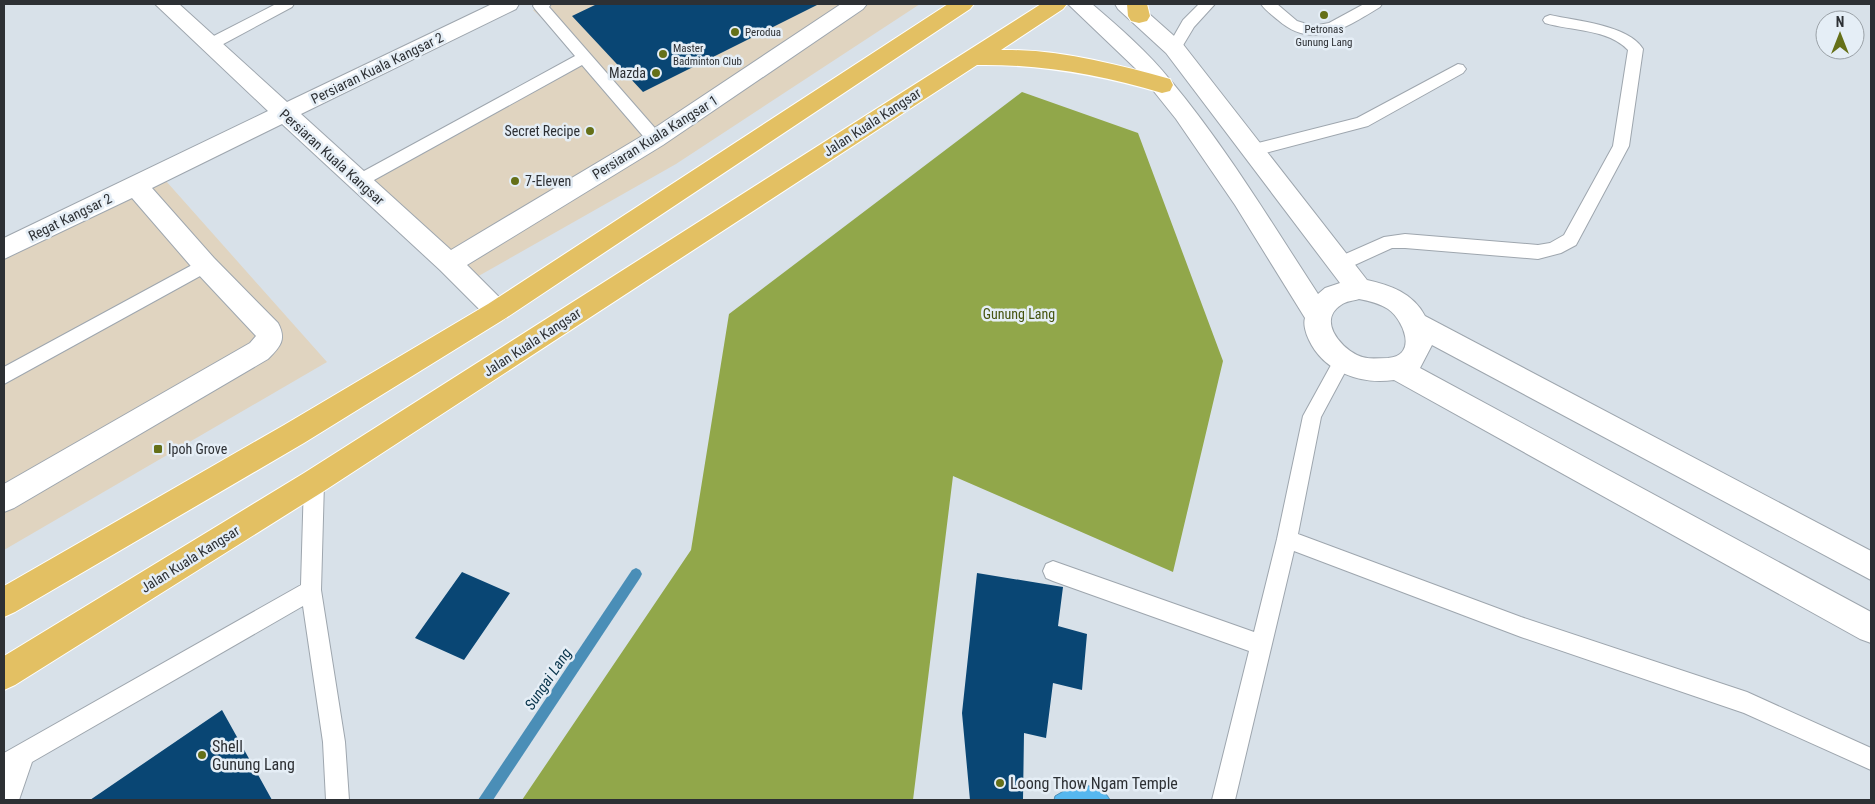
<svg xmlns="http://www.w3.org/2000/svg" width="1875" height="804" font-family="'Roboto Condensed',sans-serif">
<style>
.commercial{fill:#e0d4c0}
.forest{fill:#91a74a}
.water{fill:#56b7ef;stroke:#4a8eb7}
.lines{fill:none;stroke-linecap:round;stroke-linejoin:round}
.stream{fill:#4a8eb7;fill-rule:evenodd}
.building{fill:#094674}
.service-casing{stroke:#9ea6ae;stroke-width:2}
.minor-casing{stroke:#9ea6ae;stroke-width:2}
.tertiary-casing{stroke:#9ea6ae;stroke-width:2}
.trunk-casing{stroke:#fff;stroke-width:2}
.service{fill:#fff;fill-rule:evenodd}
.minor{fill:#fff;fill-rule:evenodd}
.tertiary{fill:#fff;fill-rule:evenodd}
.trunk{fill:#e3c063;fill-rule:evenodd}
.poi-dot{fill:#657018;stroke:#e5eef6;stroke-width:2}
.labels{text-anchor:middle;dominant-baseline:central;stroke-width:5;stroke-linejoin:round;paint-order:stroke}
.far-poi-label{font-size:11px;fill:#2d3034;stroke:#e5eef6;text-anchor:start}
.street-label{font-size:14px;fill:#2d3034;stroke:#e5eef6}
.poi-label{font-size:14px;fill:#2d3034;stroke:#e5eef6;text-anchor:end}
.park-label{font-size:14px;fill:#465410;stroke:#e5eef6}
.water-label{font-size:15px;font-style:italic;fill:#07334a;stroke:#e5eef6}
.near-poi-label{font-size:16px;fill:#2d3034;stroke:#e5eef6;text-anchor:start}
</style>
<rect width="100%" height="100%" fill="#d8e1e9"/>
<path class="commercial" d="M546,4H920L676,164L468,282L358,183L585,59L533,10Z
M158,172L327,362L4,550V241Z"/>
<path class="forest" d="M1022,92L1138,133L1223,361L1173,572L953,476L913,800H522L691,550L729,314Z"/>
<path class="water" d="M1074,785C1088,785 1103,786 1110,800H1054L1055,796Z"/>
<g class="lines">
<path class="stream" d="M636,568L640,570L642,574L640,578L493,800H478L632,570Z"/>
</g>
<path class="building" d="M597,4H819L643,92L572,16Z
M462,572L510,593L464,660L415,638Z
M977,573L1063,587L1058,626L1087,634L1082,690L1053,683L1046,738L1024,733L1023,800H970L962,713Z
M222,710L272,800H90Z"/>
<g class="lines">
<defs>
<path id="service" d="M276,4H294L292,7L214,49H204L202,45L204,41Z
M534,4H551L549,7L661,135L663,139L661,143L655,145L649,143L582,65L365,185L359,187L353,185L351,181L353,177L575,56L535,9L533,6Z
M1199,4H1215L1194,27L1179,52H1169L1167,48L1183,20Z
M1261,4H1277L1297,21L1313,26L1329,23L1364,4H1382L1380,7C1347,27 1313,51 1278,20C1272,15 1265,10 1261,4Z
M1550,15C1576,21 1629,25 1643,49L1629,146L1576,245L1561,253L1538,259L1405,248H1392L1346,269L1340,271L1334,269L1331,264L1334,259L1384,237L1405,234L1538,245L1550,243L1564,235L1613,146L1628,50C1609,29 1571,31 1545,23L1543,20L1545,17Z
M1458,64L1463,65L1466,69L1463,73L1368,126L1254,156L1248,154L1246,150L1248,146L1254,144L1357,118Z
M205,258L211,260L214,265L211,270L4,384V367Z
M1342,353L1348,356L1351,361L1321,417L1298,534L1521,617L1747,692L1871,748V770L1744,713L1521,637L1294,551L1235,800H1212L1249,651L1053,581L1046,578L1043,571L1046,564L1053,561L1254,632L1277,539L1303,416L1336,356Z
M314,473L321,476L324,482L321,590L345,742L349,800H326L323,742L303,606L32,762L19,800H4V753L301,585L304,482L307,476Z"/>
<path id="minor" d="M155,4H179L287,102L492,4H519L516,9L301,114L451,250L647,133L841,4H867L863,9L663,145L467,265L506,304L510,311L506,318L497,322L488,318L440,270L282,124L152,188L214,258L278,323C287,340 280,347 268,359L14,508L4,512V484L250,343L256,336L196,272L132,198L4,259V238L268,111Z"/>
<path id="tertiary" d="M1068,4H1092C1120,28 1148,52 1171,81C1226,147 1271,222 1318,294L1325,288L1340,283L1166,53L1118,9L1115,4H1138L1182,43L1367,280C1390,285 1413,293 1425,316L1871,551V580L1432,345L1420,368L1871,612V643L1860,639L1394,380C1361,385 1324,372 1309,340C1306,334 1303,324 1305,318L1235,205L1176,119L1136,69ZM1359,299C1369,301 1379,303 1388,309C1404,320 1418,356 1388,358C1377,358 1367,360 1357,355C1339,346 1318,320 1341,305C1346,301 1353,301 1359,299Z"/>
<path id="trunk" d="M948,4H974L970,9L506,318L304,443L15,612L4,617V586L284,425L488,304Z
M1041,4H1067L1063,9L1001,50C1059,49 1115,64 1170,79L1173,85L1170,91L1162,93C1101,75 1041,64 977,65L324,491L15,685L4,690V656L304,473Z
M1127,4H1147L1150,16L1147,21L1139,23L1131,21L1128,16Z"/>
</defs>
<use href="#service" class="service-casing"/>
<use href="#minor" class="minor-casing"/>
<use href="#tertiary" class="tertiary-casing"/>
<use href="#trunk" class="trunk-casing"/>
<use href="#service" class="service"/>
<use href="#minor" class="minor"/>
<use href="#tertiary" class="tertiary"/>
<use href="#trunk" class="trunk"/>
</g>
<g class="poi-dot">
<circle cx="1324" cy="15" r="5"/>
<circle cx="735" cy="32" r="5"/>
<circle cx="663" cy="54" r="5"/>
<circle cx="656" cy="73" r="5"/>
<circle cx="590" cy="131" r="5"/>
<circle cx="515" cy="181" r="5"/>
<rect x="153" y="444" width="10" height="10" rx="2.5"/>
<circle cx="202" cy="755" r="5"/>
<circle cx="1000" cy="783" r="5"/>
</g>
<g class="labels">
<g class="far-poi-label">
<text x="1324" y="29" text-anchor="middle">Petronas<tspan x="1324" dy="13">Gunung Lang</tspan></text>
<text x="745" y="32">Perodua</text>
<text x="673" y="48">Master<tspan x="673" dy="13">Badminton Club</tspan></text>
</g>
<g class="street-label">
<text transform="translate(377 68) rotate(-26)">Persiaran Kuala Kangsar 2</text>
<text transform="translate(872 122) rotate(-33)">Jalan Kuala Kangsar</text>
<text transform="translate(655 137) rotate(-32)">Persiaran Kuala Kangsar 1</text>
<text transform="translate(332 157) rotate(42)">Persiaran Kuala Kangsar</text>
<text transform="translate(70 217) rotate(-26)">Regat Kangsar 2</text>
<text transform="translate(532 342) rotate(-33)">Jalan Kuala Kangsar</text>
<text transform="translate(190 559) rotate(-32)">Jalan Kuala Kangsar</text>
</g>
<g class="poi-label">
<text x="646" y="73">Mazda</text>
<text x="580" y="131">Secret Recipe</text>
<text x="525" y="181" text-anchor="start">7-Eleven</text>
<text x="168" y="449" text-anchor="start">Ipoh Grove</text>
</g>
<g class="park-label">
<text x="1019" y="314">Gunung Lang</text>
</g>
<g class="water-label">
<text transform="translate(548 679) rotate(-56)">Sungai Lang</text>
</g>
<g class="near-poi-label">
<text x="212" y="746">Shell<tspan x="212" dy="18">Gunung Lang</tspan></text>
<text x="1010" y="783">Loong Thow Ngam Temple</text>
</g>
</g>
<rect width="1875" height="804" fill="none" stroke="#2d3034" stroke-width="10"/>
<g transform="translate(1840 35)"><circle r="24" fill="#e5eef6" stroke="#9ba2a8"/>
<path d="M0-4L9 19L0 12L-9 19Z" fill="#657018"/>
<text y="-8" font-size="14" font-weight="bold" text-anchor="middle" fill="#2d3034">N</text>
</g>
</svg>
